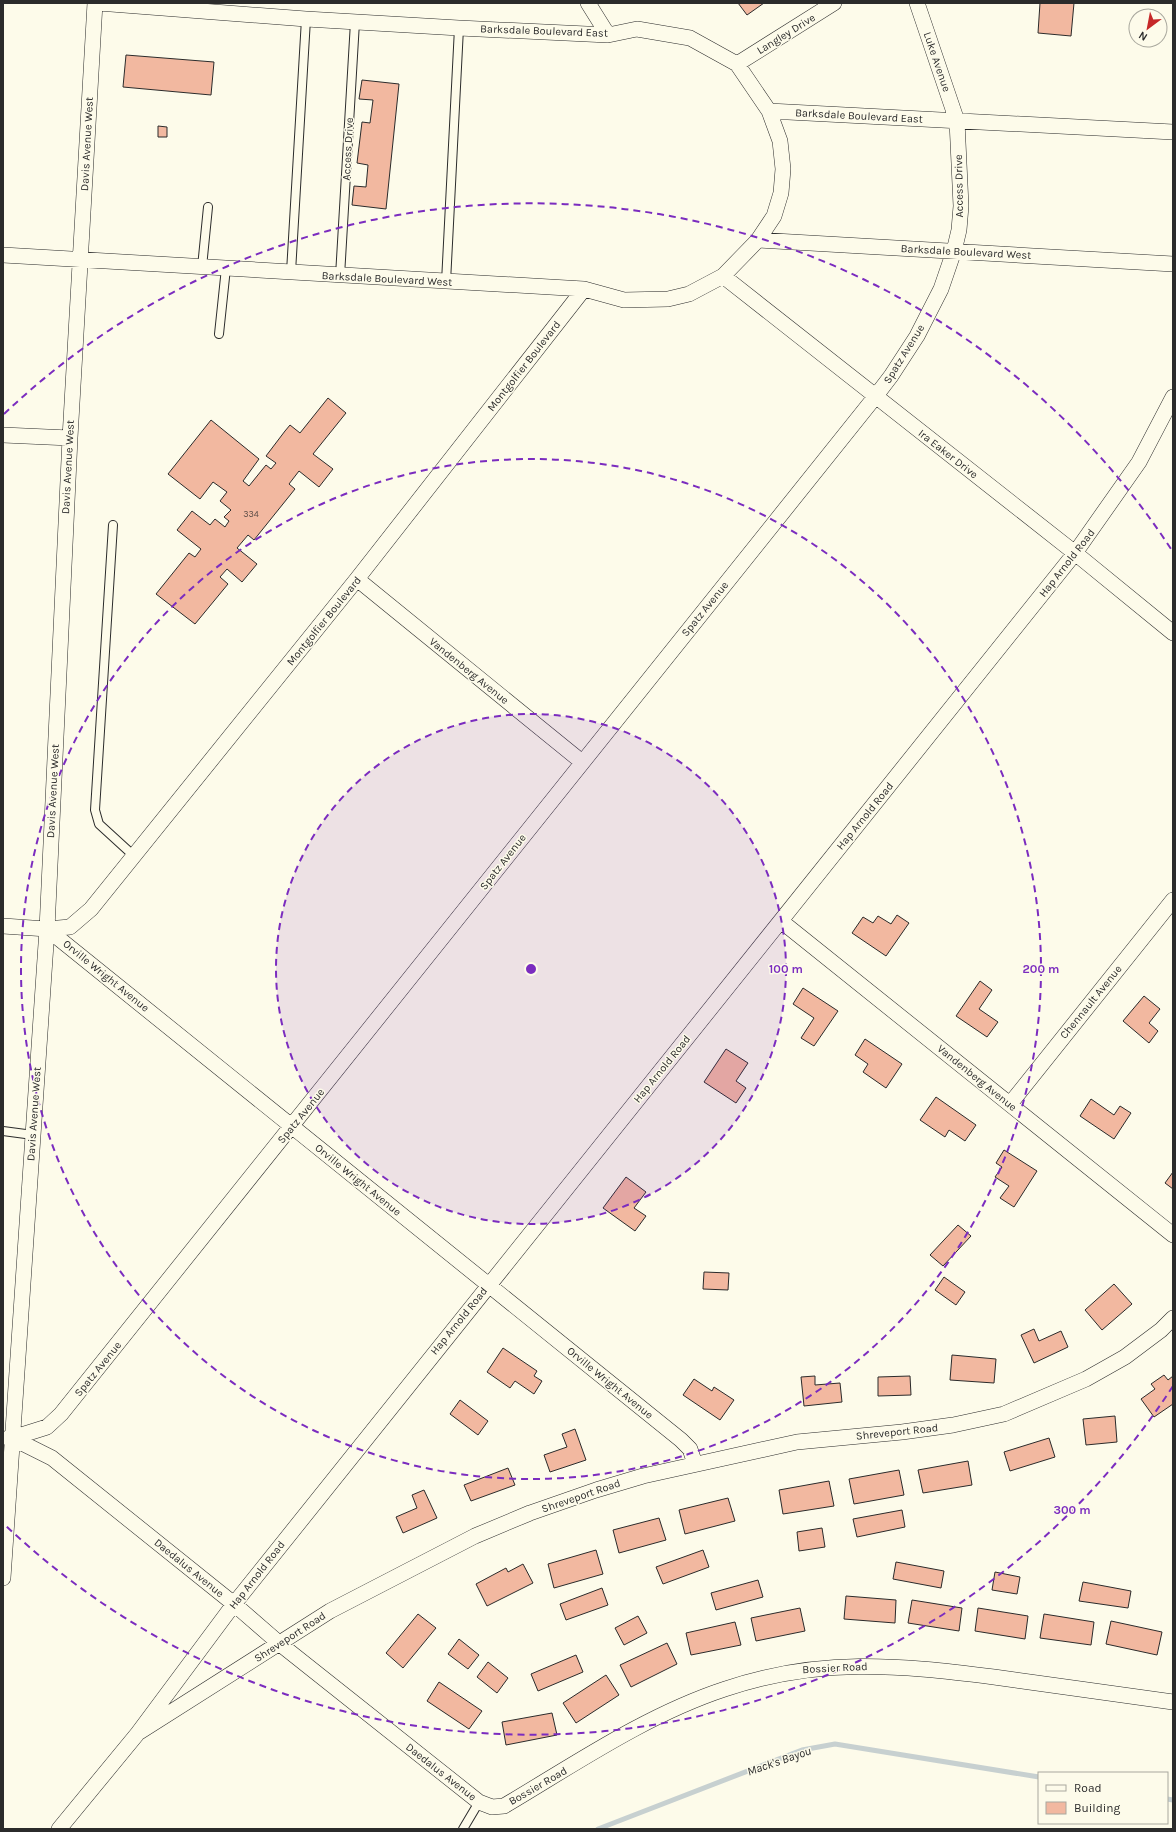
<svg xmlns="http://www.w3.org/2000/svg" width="1176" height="1832" font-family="Karla,sans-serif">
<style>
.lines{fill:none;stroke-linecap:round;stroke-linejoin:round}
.stream{stroke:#c7d0d0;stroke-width:5}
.building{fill:#f2b8a0;stroke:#2b2b2b}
.lane-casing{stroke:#2b2b2b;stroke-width:10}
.street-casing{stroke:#2b2b2b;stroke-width:16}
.lane{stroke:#fdfbea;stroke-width:8}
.street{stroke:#fdfbea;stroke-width:15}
.ring{fill:none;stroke:#7b2cbf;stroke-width:2;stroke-dasharray:7 5}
.labels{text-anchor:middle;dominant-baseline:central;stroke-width:3;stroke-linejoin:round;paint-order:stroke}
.number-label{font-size:9px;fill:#5d4e48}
.street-label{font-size:11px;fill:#2b2b2b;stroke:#fdfbea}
.water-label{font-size:12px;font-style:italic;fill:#2b2b2b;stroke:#fdfbea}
.centre{fill:#7b2cbf;stroke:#fdfbea;stroke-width:2}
.ring-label{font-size:12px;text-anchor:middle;font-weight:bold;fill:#7b2cbf;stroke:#fdfbea;stroke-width:3;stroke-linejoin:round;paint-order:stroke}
</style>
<rect width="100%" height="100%" fill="#fdfbea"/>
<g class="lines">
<path class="stream" d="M1167,1799L1173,1800
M598,1829L802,1750L835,1744L1039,1777"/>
</g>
<path class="building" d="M738,3H764L747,15Z
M1040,3H1074L1071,36L1038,33Z
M126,55L214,62L211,95L123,87Z
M362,80L399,84L386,209L352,205L354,186L366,187L368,165L357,163L362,122L370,123L373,100L359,99Z
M158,126L167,127V137H158Z
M328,398L346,413L313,454L333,469L319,487L299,471L289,484L295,489L254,540L248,535L237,548L257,564L242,582L227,569L220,577L228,584L195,624L156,594L189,553L195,557L201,549L177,530L192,511L210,525L215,519L225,527L229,521L224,517L231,510L220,501L227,492L213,482L200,499L168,474L211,420L259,459L243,481L249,486L266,465L271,469L276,463L266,456L285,431L290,425L300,433Z
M897,915L909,923L886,956L852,933L863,917L873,923L878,916L891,924Z
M980,981L992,990L979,1009L998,1022L987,1037L956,1016Z
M803,988L838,1011L814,1046L801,1038L814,1018L793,1004Z
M1144,996L1160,1009L1149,1023L1158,1031L1149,1043L1123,1021Z
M865,1039L902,1064L886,1088L863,1072L868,1064L855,1055Z
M726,1049L748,1063L736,1081L746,1088L736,1103L704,1082Z
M936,1097L976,1125L965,1141L949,1130L945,1137L920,1120Z
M1091,1099L1114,1115L1120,1106L1131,1113L1114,1139L1080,1116Z
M1004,1150L1037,1171L1014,1207L1000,1198L1009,1186L995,1177L1002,1167L996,1163Z
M1173,1172V1189L1165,1183Z
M626,1177L646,1192L634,1208L646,1216L635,1231L603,1208Z
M958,1225L971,1236L943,1266L930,1255Z
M704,1272L729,1273L728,1290L703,1289Z
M944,1277L965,1292L956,1305L935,1290Z
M1114,1284L1132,1304L1102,1330L1085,1310Z
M1034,1329L1039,1341L1061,1331L1068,1347L1034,1363L1021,1335Z
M503,1348L537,1371L534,1376L542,1381L534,1394L515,1381L510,1388L487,1372Z
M952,1355L996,1359L994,1383L950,1380Z
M1164,1375L1168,1380L1173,1376V1404L1154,1417L1141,1399L1155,1389L1151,1384Z
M815,1376V1385L840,1383L842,1402L804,1406L801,1377Z
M910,1376L911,1395L878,1396V1377Z
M694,1379L712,1391L714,1387L734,1400L720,1420L683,1395Z
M460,1400L488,1421L478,1435L450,1414Z
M1115,1416L1117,1442L1086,1445L1083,1419Z
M575,1429L586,1460L550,1472L544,1455L567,1447L562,1434Z
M1049,1438L1055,1457L1010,1471L1004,1452Z
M968,1461L972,1485L923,1493L918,1470Z
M508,1468L515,1485L471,1501L464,1485Z
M899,1470L904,1495L854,1504L849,1479Z
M829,1481L834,1506L783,1514L779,1490Z
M424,1490L437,1518L403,1533L396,1517L417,1508L412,1495Z
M728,1498L735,1521L685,1534L679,1510Z
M902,1510L905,1527L857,1537L853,1519Z
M659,1518L666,1540L619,1553L613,1530Z
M822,1528L825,1547L799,1551L797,1532Z
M596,1550L603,1574L554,1588L548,1564Z
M703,1550L709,1567L663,1584L656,1567Z
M896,1562L944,1571L941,1588L893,1579Z
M523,1564L533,1583L487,1606L476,1584L506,1568L508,1572Z
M995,1572L1020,1577L1017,1594L992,1590Z
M758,1580L763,1597L716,1610L711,1593Z
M1083,1582L1131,1591L1128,1608L1079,1601Z
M602,1588L608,1605L566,1620L560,1604Z
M846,1596L896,1600L895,1623L844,1619Z
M912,1600L962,1608L959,1631L908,1623Z
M800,1608L805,1631L756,1641L751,1618Z
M978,1608L1028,1616L1025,1639L975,1631Z
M418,1614L436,1628L403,1668L386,1653Z
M1044,1614L1094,1622L1091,1645L1040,1638Z
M638,1616L647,1633L624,1645L615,1628Z
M1111,1621L1162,1632L1157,1655L1106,1644Z
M735,1622L741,1645L691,1655L686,1633Z
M459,1639L479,1655L468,1669L448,1654Z
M667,1643L677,1664L631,1687L620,1665Z
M576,1655L583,1672L538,1691L531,1674Z
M488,1662L508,1678L497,1693L477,1677Z
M606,1675L619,1695L576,1723L563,1703Z
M439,1682L482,1711L469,1729L427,1701Z
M552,1713L557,1735L506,1745L502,1722Z"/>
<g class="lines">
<defs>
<path id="lane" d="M202,267L208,207
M291,272L306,19
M340,276L355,22
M446,282L459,28
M219,334L226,268
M113,525L95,810L99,824L134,856
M3,1131L33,1135
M463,1829L479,1802"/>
<path id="street" d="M588,3L608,35
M737,64L834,3
M769,111L1173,132
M758,240L1173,264
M3,255L584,289L624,300L668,299L689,294L723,276L758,240L774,216L781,193L783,169L780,141L769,111L737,64L690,38L637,29L608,35L459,28L306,19L98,3
M723,276L1075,553L1173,633
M3,435L70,438
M357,579L582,762
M781,921L1173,1235
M3,926L47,929L681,1440L690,1449L695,1464
M47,929L70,927L91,909L357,579L584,289
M1010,1104L1173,900
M8,1438H12L52,1458L234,1604L280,1644L479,1802L492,1807L504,1806C575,1764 646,1715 725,1689C820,1657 897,1665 994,1677C1054,1685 1113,1694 1173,1702
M12,1438L47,1427L61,1414L875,397L891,376L917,336L941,289L954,251L959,230L961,206L957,121L917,3
M3,1578L47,929L70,438L95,3
M138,1733L234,1604L1075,553L1139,462L1173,397
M59,1829L138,1733L330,1611L475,1536L530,1513L596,1490L643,1476L797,1442L902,1432L953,1425L1004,1414L1086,1379L1125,1357L1161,1330L1173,1318"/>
</defs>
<use href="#lane" class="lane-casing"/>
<use href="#street" class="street-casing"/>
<use href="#lane" class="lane"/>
<use href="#street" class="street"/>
</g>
<circle cx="531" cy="969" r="255" fill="#7b2cbf" fill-opacity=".12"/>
<g class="ring">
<circle cx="531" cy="969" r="255"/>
<circle cx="531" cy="969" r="510"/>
<path d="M1173 1386A765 765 0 0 1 4 1524M4 414A765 765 0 0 1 1173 552"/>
</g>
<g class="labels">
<g class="number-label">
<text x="251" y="514">334</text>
</g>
<g class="street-label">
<text transform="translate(544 31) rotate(2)">Barksdale Boulevard East</text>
<text transform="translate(786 34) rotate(-32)">Langley Drive</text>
<text transform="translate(937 62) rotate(71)">Luke Avenue</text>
<text transform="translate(859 116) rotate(3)">Barksdale Boulevard East</text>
<text transform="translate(87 144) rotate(-87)">Davis Avenue West</text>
<text transform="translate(348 149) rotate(-87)">Access Drive</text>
<text transform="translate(959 186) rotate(-91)">Access Drive</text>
<text transform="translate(966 252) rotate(3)">Barksdale Boulevard West</text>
<text transform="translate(387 279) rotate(3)">Barksdale Boulevard West</text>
<text transform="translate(904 354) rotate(-58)">Spatz Avenue</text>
<text transform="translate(524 366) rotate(-52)">Montgolfier Boulevard</text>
<text transform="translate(948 454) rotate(38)">Ira Eaker Drive</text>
<text transform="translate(68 467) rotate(-87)">Davis Avenue West</text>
<text transform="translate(1067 563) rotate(-52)">Hap Arnold Road</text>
<text transform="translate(705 609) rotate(-51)">Spatz Avenue</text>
<text transform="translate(324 621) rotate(-51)">Montgolfier Boulevard</text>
<text transform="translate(469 671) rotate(39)">Vandenberg Avenue</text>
<text transform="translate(53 791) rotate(-87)">Davis Avenue West</text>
<text transform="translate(865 816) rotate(-51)">Hap Arnold Road</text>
<text transform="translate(503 862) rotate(-52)">Spatz Avenue</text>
<text transform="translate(106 976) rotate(39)">Orville Wright Avenue</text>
<text transform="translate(1091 1002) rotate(-51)">Chennault Avenue</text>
<text transform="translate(662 1069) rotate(-51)">Hap Arnold Road</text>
<text transform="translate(977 1078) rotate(39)">Vandenberg Avenue</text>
<text transform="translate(34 1114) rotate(-86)">Davis Avenue West</text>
<text transform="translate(301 1116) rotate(-51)">Spatz Avenue</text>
<text transform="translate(358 1180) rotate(39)">Orville Wright Avenue</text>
<text transform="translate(459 1321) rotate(-51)">Hap Arnold Road</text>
<text transform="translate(98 1369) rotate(-51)">Spatz Avenue</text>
<text transform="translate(610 1383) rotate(39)">Orville Wright Avenue</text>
<text transform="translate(897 1432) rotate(-6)">Shreveport Road</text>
<text transform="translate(581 1496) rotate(-19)">Shreveport Road</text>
<text transform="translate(189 1568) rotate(39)">Daedalus Avenue</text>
<text transform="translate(257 1575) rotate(-52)">Hap Arnold Road</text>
<text transform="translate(290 1637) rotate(-33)">Shreveport Road</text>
<text transform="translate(835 1668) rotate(-3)">Bossier Road</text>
<text transform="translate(441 1772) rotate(38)">Daedalus Avenue</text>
<text transform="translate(538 1786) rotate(-30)">Bossier Road</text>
</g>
<g class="water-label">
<text transform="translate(779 1761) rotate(-19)">Mack's Bayou</text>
</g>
</g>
<circle cx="531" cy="969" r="6" class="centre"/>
<g class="ring-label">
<text x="786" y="973">100 m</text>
<text x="1041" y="973">200 m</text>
<text x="1072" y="1514">300 m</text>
</g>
<rect width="1176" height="1832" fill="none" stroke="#2b2b2b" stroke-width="8"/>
<rect x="1038" y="1772" width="130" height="52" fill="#fdfbea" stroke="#a9a89e"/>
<rect x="1046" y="1785" width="20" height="6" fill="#fdfbea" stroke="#a9a89e"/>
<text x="1074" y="1792" font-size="12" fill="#2b2b2b">Road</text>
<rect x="1046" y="1802" width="20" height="12" fill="#f2b8a0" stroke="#a9a89e"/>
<text x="1074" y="1812" font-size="12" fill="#2b2b2b">Building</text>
<g transform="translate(1148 28) rotate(212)"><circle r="19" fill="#fdfbea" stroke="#a9a89e"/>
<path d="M0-3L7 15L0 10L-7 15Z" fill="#c62828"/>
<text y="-6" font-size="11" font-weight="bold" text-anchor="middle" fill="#2b2b2b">N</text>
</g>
</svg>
